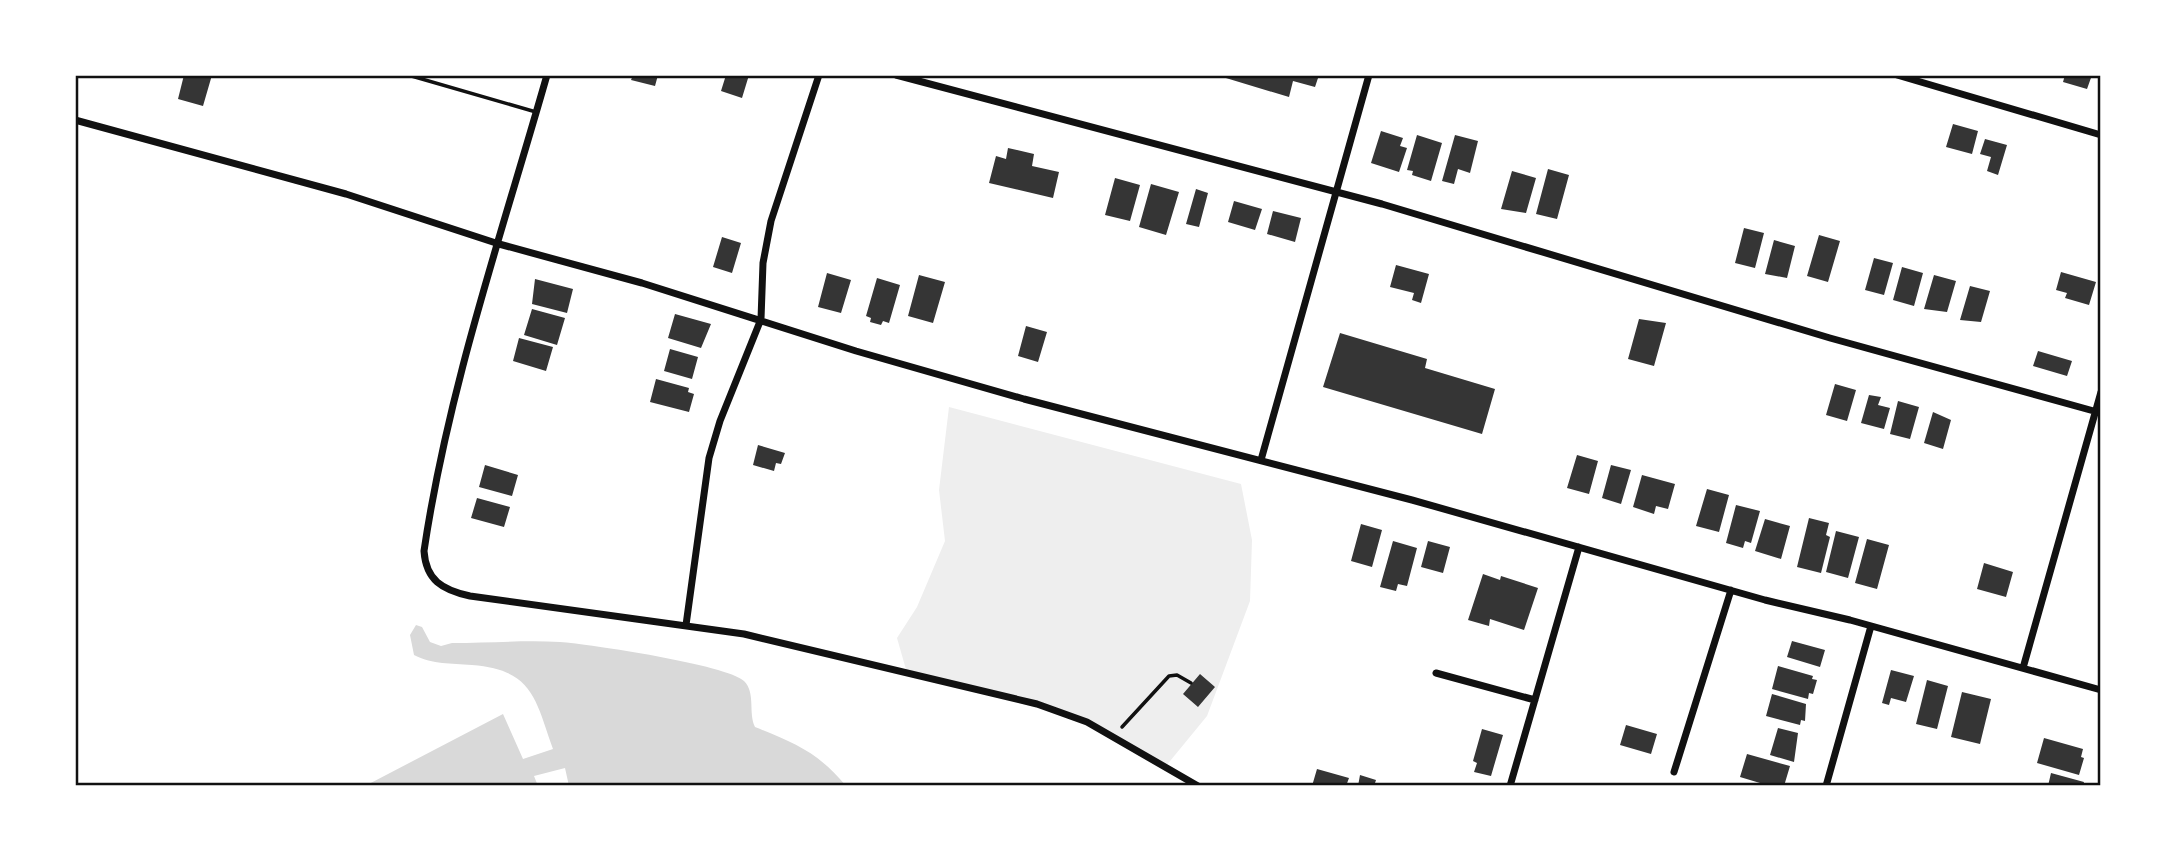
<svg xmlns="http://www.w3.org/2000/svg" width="2176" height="861" font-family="Commissioner,sans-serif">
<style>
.green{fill:#eee}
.water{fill:#d9d9d9}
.building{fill:#353535}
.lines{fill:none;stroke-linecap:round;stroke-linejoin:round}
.path{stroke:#111;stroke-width:3.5}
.service{stroke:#111;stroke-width:3.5}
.minor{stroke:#111;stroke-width:7}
.neatline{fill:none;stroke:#111;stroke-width:2.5}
</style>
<rect width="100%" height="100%" fill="#fff"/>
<path class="green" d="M949,407L1241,484L1252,540L1250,601L1207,716L1166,766L1087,722L1037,704L907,673L897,638L917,607L945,541L939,490Z"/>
<path class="water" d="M416,625L422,627L430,642L441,646L452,643C488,643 525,640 560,642C589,644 728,665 744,681C756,693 748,713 755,727C794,743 818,752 846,786H569L565,768L534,776L538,786H365L503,714L523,759L553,749C535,698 533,670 472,665C450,663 434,665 414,655L410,635Z"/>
<path class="building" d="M184,75H212L203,106L178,99Z
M633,75H658L655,86L631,80Z
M726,75H749L742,98L721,91Z
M1216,75H1319L1315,87L1293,81L1289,97Z
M2065,75H2092L2087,89L2063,82Z
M1953,124L1978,131L1972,154L1946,147Z
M1381,131L1403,138L1400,146L1407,148L1399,172L1371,163Z
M1417,135L1442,143L1431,181L1412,175L1413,171L1407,170Z
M1455,135L1478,141L1470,173L1458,169L1454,184L1442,181Z
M1985,139L2007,145L1998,175L1987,171L1991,157L1980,154Z
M1008,148L1034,154L1032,166L1059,172L1053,198L989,183L996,156L1006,159Z
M1548,169L1569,175L1557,219L1536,214Z
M1512,171L1536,178L1526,213L1501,209Z
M1115,178L1140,185L1130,221L1105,215Z
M1151,184L1179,192L1166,235L1139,227Z
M1196,189L1208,193L1199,227L1186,224Z
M1234,201L1262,209L1255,230L1228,222Z
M1273,211L1301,218L1295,242L1267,234Z
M1744,228L1764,233L1755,268L1735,263Z
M1819,235L1840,241L1828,282L1807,276Z
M722,237L741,243L732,273L713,267Z
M1774,240L1795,246L1787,278L1765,274Z
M1874,258L1893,263L1884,295L1865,290Z
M1396,265L1429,274L1421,303L1412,300L1414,293L1390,287Z
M1902,267L1923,273L1914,306L1893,300Z
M2061,272L2096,282L2089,305L2065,298L2067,293L2056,290Z
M827,273L851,280L841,313L818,307Z
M919,275L945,282L933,323L908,316Z
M1934,275L1956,281L1947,312L1924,309Z
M877,278L900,285L889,323L883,321L881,325L870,322L871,318L866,316Z
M535,279L573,289L567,313L532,304Z
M1970,286L1990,291L1981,322L1960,320Z
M532,309L565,318L557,345L524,335Z
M675,314L711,324L701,348L668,338Z
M1639,319L1666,323L1654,366L1628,359Z
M1026,326L1047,332L1038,362L1018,356Z
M1340,333L1427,359L1425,368L1495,389L1482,434L1323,387Z
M519,338L553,347L546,371L513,361Z
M670,349L698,357L692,379L664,371Z
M2038,351L2072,361L2067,376L2033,366Z
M656,379L689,388L688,392L694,394L689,412L650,402Z
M1835,384L1856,390L1847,421L1826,415Z
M1869,395L1881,397L1878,405L1890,408L1884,429L1861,423Z
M1898,401L1919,407L1910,439L1890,434Z
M1933,412L1951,420L1943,449L1924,443Z
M758,445L785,453L781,464L776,463L774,471L753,465Z
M1577,455L1598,461L1589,494L1567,488Z
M485,465L518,475L512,496L479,487Z
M1611,465L1631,470L1621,504L1602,498Z
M1642,475L1675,484L1668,509L1656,506L1654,514L1633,507Z
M1707,489L1729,495L1719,532L1696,526Z
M477,498L510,507L504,527L471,518Z
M1736,505L1760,511L1751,543L1745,541L1743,548L1726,543Z
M1809,518L1829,523L1826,535L1830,537L1821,573L1797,567Z
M1765,519L1790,526L1781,559L1755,551Z
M1361,524L1382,530L1372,567L1351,561Z
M1836,531L1859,537L1848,578L1826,572Z
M1867,539L1889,545L1877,589L1855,583Z
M1393,541L1417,548L1407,586L1398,584L1396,591L1380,587Z
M1428,541L1450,547L1443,573L1421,567Z
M1984,563L2013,572L2006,597L1977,589Z
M1483,574L1500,580L1501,576L1538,588L1524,630L1490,619L1489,626L1468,620Z
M1792,641L1825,650L1820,667L1787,657Z
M1778,666L1813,676L1812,679L1817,680L1813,694L1809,693L1808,699L1772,689Z
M1891,670L1914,676L1906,702L1891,698L1889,705L1882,703Z
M1200,674L1215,687L1198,707L1183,694Z
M1927,680L1948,686L1937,729L1916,724Z
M1962,692L1991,699L1980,744L1951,737Z
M1772,694L1806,704L1805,721L1801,720L1800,725L1766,716Z
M1626,725L1657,734L1651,754L1620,745Z
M1778,728L1798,733L1794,762L1770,755Z
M1482,729L1503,735L1491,776L1474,772L1477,763L1473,761Z
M2044,738L2083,749L2081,757L2084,758L2079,775L2037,763Z
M1747,754L1790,766L1784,786H1770L1740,777Z
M1317,769L1349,778L1346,786H1312Z
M2051,773L2084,782L2083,786H2048Z
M1360,775L1376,780L1374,786H1358Z"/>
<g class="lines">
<path class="path" d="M1122,727L1169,676L1177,675L1191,683"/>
<path class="service" d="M408,75L536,112"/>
<path class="minor" d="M547,75C502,233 448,389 424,551C426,580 442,590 470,596L744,634L1037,704L1087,722L1198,786
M896,75L1382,204L1830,338L2101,413
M1897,75L2101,135
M75,120L346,194L499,244L642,283L856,351L1024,399L1412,500L1765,600L1850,620L2101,690
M1261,460L1369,75
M686,625L709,458L720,421L761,319L763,263L771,221L819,75
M2023,668L2101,392
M1436,673L1535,700
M1674,772L1731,590
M1510,786L1579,547
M1826,786L1871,626"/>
</g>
<rect width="2176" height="861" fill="none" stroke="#ffffff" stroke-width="154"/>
<rect x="77" y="77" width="2022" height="707" class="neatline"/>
</svg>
